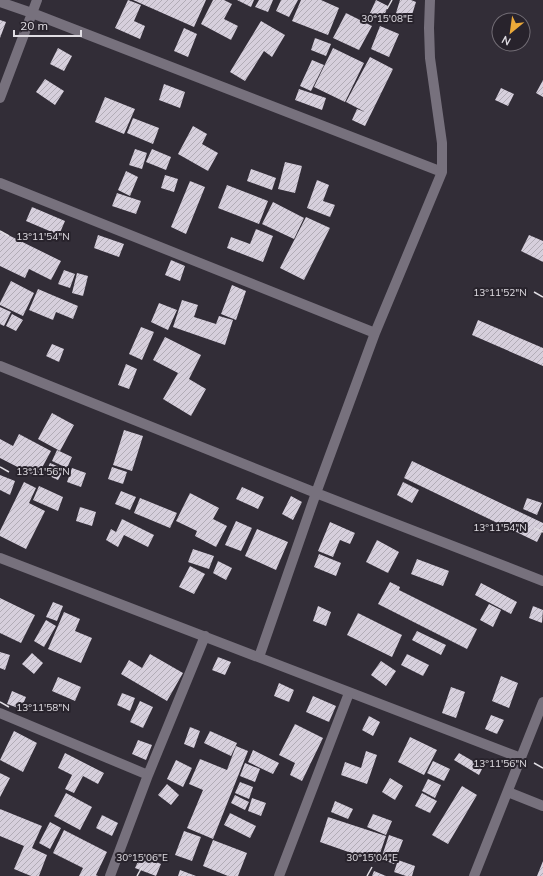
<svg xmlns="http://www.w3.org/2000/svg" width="543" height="876" font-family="Mulish,sans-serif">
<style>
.building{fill:url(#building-hatch)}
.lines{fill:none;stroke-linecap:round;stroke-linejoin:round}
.minor{stroke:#77717d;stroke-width:10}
.ticks{fill:none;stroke:#e0dde3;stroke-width:1.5}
.ticks-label{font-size:10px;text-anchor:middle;fill:#e0dde3;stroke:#28232c;stroke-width:4;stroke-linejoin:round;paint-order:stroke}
</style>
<defs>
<pattern id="building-hatch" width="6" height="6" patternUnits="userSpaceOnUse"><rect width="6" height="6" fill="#d6cfdc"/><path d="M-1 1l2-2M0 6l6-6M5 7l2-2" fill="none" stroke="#b1acb6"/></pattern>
</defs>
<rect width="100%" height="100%" fill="#322d37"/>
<path class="building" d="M128,0L141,5L134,21L145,26L140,39L115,28Z
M133,0H206L194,27Z
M213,0H224L232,4L224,19L238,26L231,40L201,24Z
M237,0H254L251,7Z
M259,0H273L268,12L255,7Z
M281,0H298L289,17L276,11Z
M301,0H321L339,8L328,35L292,21Z
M376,0L388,6L382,21L369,15Z
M400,0H411L416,2L411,18L396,13Z
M346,13L372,26L359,50L333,38Z
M0,20L6,22L0,38Z
M261,21L285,35L272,57L264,51L245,81L230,72Z
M380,26L399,34L389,57L371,49Z
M184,28L197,34L188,57L174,51Z
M315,38L331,44L326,56L311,50Z
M58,48L72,56L64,71L50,64Z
M333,48L364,63L345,102L314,87Z
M370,57L393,69L365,126L352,120L357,109L365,112L346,102Z
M312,60L324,65L311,91L300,86Z
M45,79L64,91L55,105L36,92Z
M543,80V97L536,93Z
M164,84L185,92L180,108L159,100Z
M501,88L514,94L508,106L495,100Z
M299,89L326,98L322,110L295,100Z
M105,97L135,109L124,134L95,122Z
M133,118L159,128L153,144L127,133Z
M193,126L207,134L202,144L218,153L208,171L178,154Z
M135,149L147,153L142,169L129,165Z
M152,149L171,157L166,170L146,162Z
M285,162L302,166L295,193L278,189Z
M251,169L276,178L272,190L247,181Z
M126,171L138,177L130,196L118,190Z
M165,175L178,179L174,192L161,188Z
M317,180L329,185L323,201L335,205L330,217L307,208Z
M190,181L205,187L186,234L171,227Z
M227,185L268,201L259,224L218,208Z
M117,193L141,201L136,214L112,206Z
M273,202L304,218L294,239L262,224Z
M32,207L65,221L59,235L26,221Z
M306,217L330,228L304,280L280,268Z
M256,229L273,236L263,262L227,248L231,237L250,244Z
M0,231L61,261L51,280L29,269L25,278L0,266Z
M98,235L124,244L119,257L94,248Z
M529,235L543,241V262L521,251Z
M171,260L185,266L180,281L165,275Z
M64,270L75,274L70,288L58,284Z
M77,273L88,276L83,296L72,293Z
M11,281L34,293L23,316L0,305V303Z
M232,285L246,291L236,320L221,314Z
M38,289L78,306L73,319L56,312L53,320L29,310Z
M182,300L198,305L194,317L216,324L219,316L233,320L225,345L173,327Z
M159,303L177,310L168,330L151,322Z
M0,307L11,312L4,326L0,324Z
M12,314L23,320L16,331L6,326Z
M478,320L543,348V366L472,335Z
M141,327L154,332L142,360L129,354Z
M165,337L201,355L189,379L206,389L191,416L163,399L178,373L153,360Z
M52,344L64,349L59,362L46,356Z
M126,364L137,369L129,389L118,385Z
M52,413L74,425L60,451L38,439Z
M124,430L143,436L132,471L113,465Z
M19,434L51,451L37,477L0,458V439L13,446Z
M57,450L72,457L67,468L52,461Z
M412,461L543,523V530L537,542L404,478Z
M50,463L64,469L58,480L45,474Z
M112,467L127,472L123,484L108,479Z
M72,468L86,473L81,487L67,482Z
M0,475L15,481L10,495L0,490Z
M24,482L36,488L29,503L45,511L26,549L0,536V531Z
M403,482L419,490L412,503L397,495Z
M39,486L63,497L58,511L33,500Z
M242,487L264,497L258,509L236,499Z
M121,491L136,497L130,510L115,504Z
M190,493L219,508L213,519L227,526L216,547L195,536L197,531L176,521Z
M291,496L302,502L293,520L282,514Z
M140,498L177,513L170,528L134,513Z
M527,498L542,503L537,515L523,509Z
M80,507L96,512L92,526L76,521Z
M122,519L154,535L148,547L124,535L118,547L106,540L111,529L116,532Z
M236,521L252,528L241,551L225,545Z
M330,522L355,533L350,544L340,540L333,557L318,551Z
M257,529L288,542L276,570L245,556Z
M377,540L399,552L388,573L366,562Z
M193,549L214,556L209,569L188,562Z
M319,554L341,563L336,576L314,567Z
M417,559L449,571L443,586L411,574Z
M218,561L232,568L226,580L213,573Z
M190,566L205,574L194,594L179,587Z
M390,582L400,587L399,590L477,629L467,649L378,604Z
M481,583L517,602L511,614L475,595Z
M0,598L35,615L21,643L0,633Z
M53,602L63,606L57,621L46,617Z
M489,604L501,610L493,627L480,620Z
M318,606L331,612L326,626L313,621Z
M533,606L543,610L542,623L529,618Z
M64,612L80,619L75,631L92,638L81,663L48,649Z
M358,613L402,635L392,657L347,635Z
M46,620L56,626L44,647L34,641Z
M417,631L446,645L441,655L412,640Z
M0,652L10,655L5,670L0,668Z
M32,653L43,663L34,674L22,664Z
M150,654L183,673L167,701L121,674L129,660L142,668Z
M407,654L429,665L423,676L401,665Z
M218,657L231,662L225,675L212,670Z
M381,661L396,671L386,686L371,675Z
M501,676L518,683L509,708L492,701Z
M58,677L81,687L75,701L52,691Z
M279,683L294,690L289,702L274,696Z
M451,687L465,692L456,718L442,713Z
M12,691L26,697L21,709L7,704Z
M122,693L135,698L130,711L117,705Z
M313,696L336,706L329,722L306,712Z
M140,701L153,707L143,728L130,722Z
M491,715L504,720L497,734L485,729Z
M369,716L380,722L373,736L362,730Z
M295,724L323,738L302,781L290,775L295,763L279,755Z
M190,727L200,731L194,748L184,744Z
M14,731L37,743L23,772L0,760Z
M210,731L237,743L231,756L204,743Z
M410,737L437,750L424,775L398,762Z
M138,740L152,745L146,760L132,754Z
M236,746L248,751L213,839L187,828L203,790L189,784L200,759L227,770Z
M253,750L279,763L273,774L248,762Z
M366,751L377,755L367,784L341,775L345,762L361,768Z
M65,753L104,773L98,784L83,776L74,793L65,789L72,775L58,768Z
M459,753L483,767L479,775L454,760Z
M176,760L192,768L183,787L167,779Z
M433,761L450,769L444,781L427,773Z
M245,763L260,769L255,782L240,776Z
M0,773L10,778L0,797Z
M390,778L403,786L395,800L382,792Z
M428,779L441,785L435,798L422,791Z
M240,782L253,787L249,799L235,793Z
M167,784L179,795L171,805L158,795Z
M462,786L477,795L448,844L432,835Z
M66,793L92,807L80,830L54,816Z
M422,793L437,801L430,813L415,806Z
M235,795L249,802L245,810L231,803Z
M252,798L266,803L261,816L248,811Z
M335,801L353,809L348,819L331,812Z
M0,809L42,826L32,848L47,855L39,876H31L14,869L24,846L0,836Z
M230,813L256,826L250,838L224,825Z
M373,814L392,821L386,835L367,827Z
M102,815L118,823L112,836L96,828Z
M328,817L386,836L377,862L320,842Z
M50,822L61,828L50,849L39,843Z
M64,830L107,852L96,875L98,876H79L83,868L53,853Z
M184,831L201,837L192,861L175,855Z
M389,835L403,840L394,864L381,859Z
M213,840L247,853L238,876H228L203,866Z
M141,855L161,864L156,876L135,868Z
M398,860L415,866L412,876H406L394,872Z
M543,861V876H537Z
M180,870L196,876H178Z
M374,871L386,876H372Z"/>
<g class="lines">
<path class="minor" d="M0,2L32,13L442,172
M0,98L37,0
M0,183L375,333
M0,366L316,493L543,581
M0,558L521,758
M259,657L316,493L375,333L442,172V143L430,58L429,28L430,0
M0,713L148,775
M508,792L543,806
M110,876L148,775L205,636
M279,876L349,693
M474,876L543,702"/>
</g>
<path class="ticks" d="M387,9L392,0M0,231L9,236M534,292L543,297M0,467L9,472M534,528L543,532M0,702L9,707M534,763L543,768M137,876L142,867M367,876L372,867"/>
<g class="ticks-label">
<text x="387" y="22">30°15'08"E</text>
<text x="43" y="240">13°11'54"N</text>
<text x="500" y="296">13°11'52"N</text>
<text x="43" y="475">13°11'56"N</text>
<text x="500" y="531">13°11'54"N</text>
<text x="43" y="711">13°11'58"N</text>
<text x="500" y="767">13°11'56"N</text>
<text x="142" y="861">30°15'06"E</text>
<text x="372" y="861">30°15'04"E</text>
</g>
<g transform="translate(511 32) rotate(209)"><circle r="19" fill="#28232c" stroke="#726d75"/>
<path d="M0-3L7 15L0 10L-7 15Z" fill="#eba939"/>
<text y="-6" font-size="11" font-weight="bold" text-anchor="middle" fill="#e0dde3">N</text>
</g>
<path d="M14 30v6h67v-6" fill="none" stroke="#e0dde3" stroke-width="2"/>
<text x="20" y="30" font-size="12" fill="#e0dde3" stroke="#28232c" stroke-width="3" paint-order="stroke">20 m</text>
</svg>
